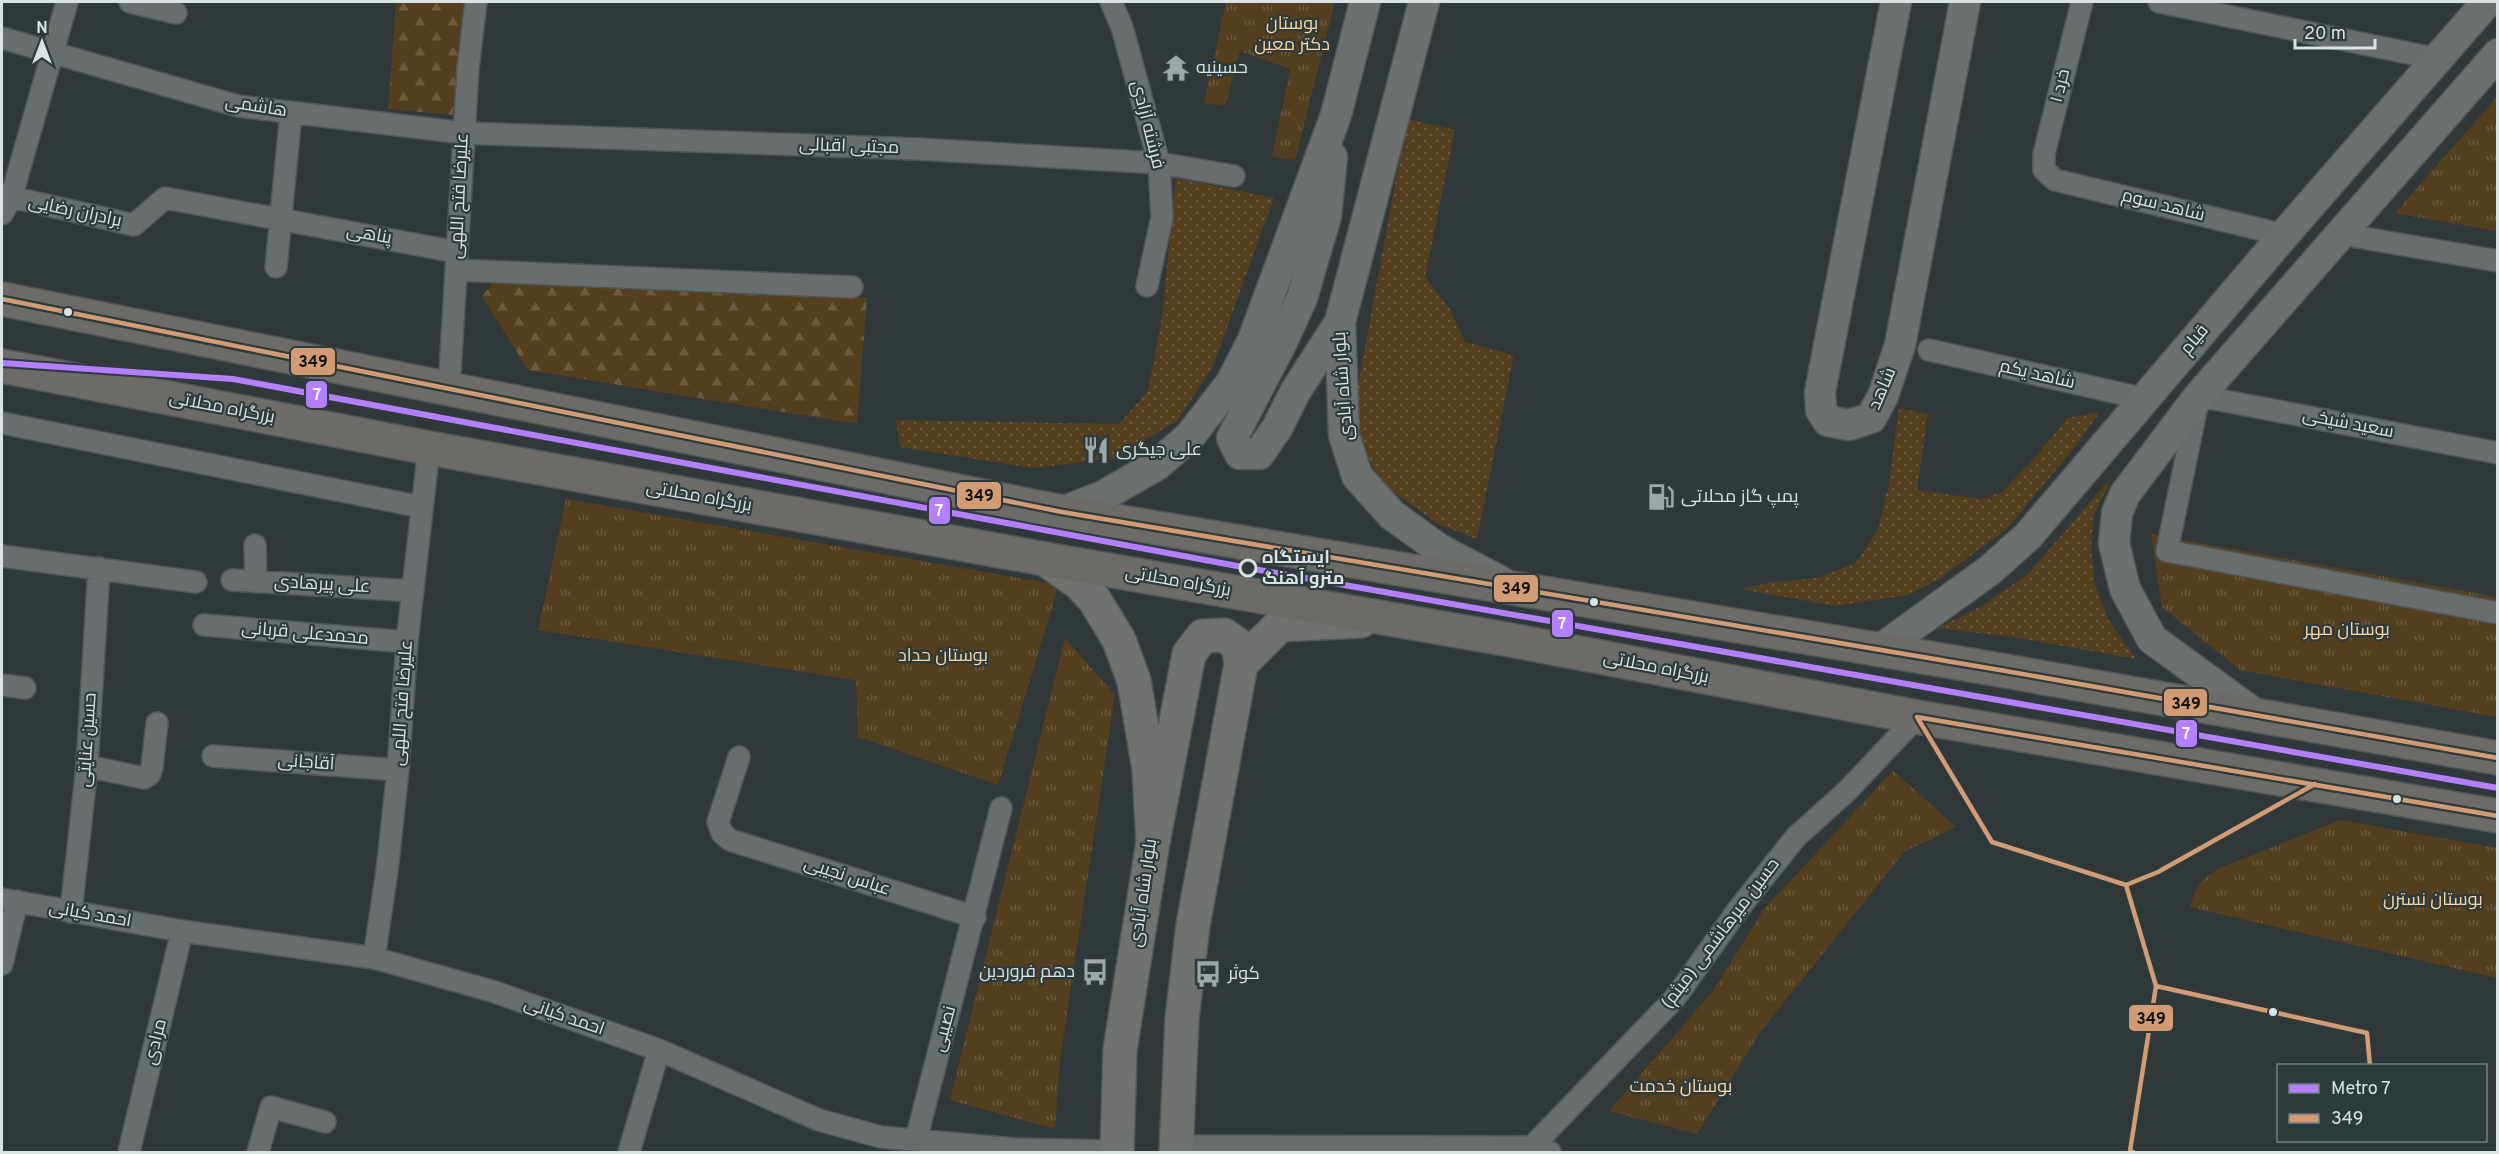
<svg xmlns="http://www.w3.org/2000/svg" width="2499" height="1154" font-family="Overpass,Cairo,sans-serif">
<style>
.grass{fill:url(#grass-dots)}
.forest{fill:url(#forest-firs)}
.park{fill:url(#park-tufts)}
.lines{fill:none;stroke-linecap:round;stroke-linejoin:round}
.street-casing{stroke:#505657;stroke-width:24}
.secondary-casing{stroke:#505657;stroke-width:33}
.primary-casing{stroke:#505657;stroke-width:36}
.highway-casing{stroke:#505657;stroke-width:36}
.street{stroke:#686d6e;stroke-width:21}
.secondary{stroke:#6c716f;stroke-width:30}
.primary{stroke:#70726f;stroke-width:33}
.highway{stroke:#6c6b67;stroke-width:33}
.bus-1-casing{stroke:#2d3a3c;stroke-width:9}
.bus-1{stroke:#d39c74;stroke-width:4.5}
.metro-1-casing{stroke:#2d3a3c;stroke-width:10}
.metro-1{stroke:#b480ff;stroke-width:6}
.bus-dot{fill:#dbe3e4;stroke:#2d3a3c;stroke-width:2}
.stop-dot{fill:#2d3a3c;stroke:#dbe3e4;stroke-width:3}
.labels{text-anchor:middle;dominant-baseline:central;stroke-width:4.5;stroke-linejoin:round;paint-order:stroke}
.park-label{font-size:18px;fill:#fed6a3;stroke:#2d3a3c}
.poi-label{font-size:18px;fill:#dbe3e4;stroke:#2d3a3c;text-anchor:start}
.street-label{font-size:18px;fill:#dbe3e4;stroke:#2d3a3c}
.stop-label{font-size:18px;font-weight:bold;fill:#dbe3e4;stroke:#2d3a3c;text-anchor:start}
.line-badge{stroke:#2d3a3c;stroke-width:2}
.badge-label{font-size:16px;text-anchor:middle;font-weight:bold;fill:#fff}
.pale-badge-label{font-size:16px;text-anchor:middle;font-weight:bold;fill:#111}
</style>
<defs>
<pattern id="grass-dots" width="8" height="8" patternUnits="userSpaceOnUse" patternTransform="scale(1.5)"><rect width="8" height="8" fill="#533e1e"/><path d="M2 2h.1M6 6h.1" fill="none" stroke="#6b5a3f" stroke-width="1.8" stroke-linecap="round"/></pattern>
<pattern id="forest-firs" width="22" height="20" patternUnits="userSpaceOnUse" patternTransform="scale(1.5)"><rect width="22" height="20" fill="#533e1e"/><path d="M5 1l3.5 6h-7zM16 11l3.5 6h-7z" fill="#6b5a3f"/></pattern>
<pattern id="park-tufts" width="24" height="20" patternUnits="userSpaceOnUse" patternTransform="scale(1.5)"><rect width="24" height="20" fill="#533e1e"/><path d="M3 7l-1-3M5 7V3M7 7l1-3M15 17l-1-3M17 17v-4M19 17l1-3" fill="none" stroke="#6b5a3f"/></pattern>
</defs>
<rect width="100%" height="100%" fill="#303738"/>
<path class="grass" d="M1407,119L1455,130L1425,277L1449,308L1465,342L1514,355L1477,539L1438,524L1384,485L1357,440L1358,385Z
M1176,178L1274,198L1213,366L1178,420L1117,458L1032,468L900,447L896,420L1119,424L1148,391L1162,317Z
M1899,408L1928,414L1917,490L1980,499L2001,493L2041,451L2067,418L2100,412L2074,448L2007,529L1939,579L1908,595L1835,606L1740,589L1769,583L1821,577L1857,562L1878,529L1889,484Z
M2112,477L2094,515L2091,545L2095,585L2108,619L2136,659L2018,638L1937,628L1982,606L2027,575Z"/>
<path class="forest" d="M396,2H464L453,115L388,109Z
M494,282L867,298L857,424L528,370L482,296Z"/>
<path class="park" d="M1226,2H1335L1295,160L1272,157L1290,69L1240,51L1225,106L1204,103Z
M2497,97V231L2395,213Z
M566,499L1059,585L998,785L858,737L856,680L538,630Z
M2151,534L2497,597V717L2240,670L2162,607Z
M1065,638L1115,695L1060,1060L1055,1129L950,1100Z
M1893,771L1956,827L1904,852L1761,1031L1697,1134L1609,1111L1713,991L1764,909Z
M2340,820L2497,848V978L2190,907C2197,884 2202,879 2222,867Z"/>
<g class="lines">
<defs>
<path id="street" d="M130,2L176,13
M1111,2L1122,27L1159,163L1162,217L1147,286
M2082,2L2044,154V170L2055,180L2284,235
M2159,2L2438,59
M2,38L238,106L464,133L918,149L1159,163L1234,176
M2,195L134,225L165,198L457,252
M2,214L11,198L67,2
M2340,234L2498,261
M276,267L291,113
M456,270L852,287
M1929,350L2145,399
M449,390L468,68L476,2
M2,423L422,507
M2498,453L2199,396L2167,551L2498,613
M255,545L256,582
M2,556L196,582
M232,580L413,591
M204,625L407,642
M2,685L25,688
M213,756L398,770
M739,757L718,822L722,833L730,840L975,917
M87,766L144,778L150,774L152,767L157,723
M2,899L182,931L374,958L492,991L659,1050L819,1120L881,1137L1015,1149L1117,1151
M71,912L87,766L99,568
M374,958L387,871L398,770L407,642L429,448
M2,964L17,901
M916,1140L1001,808
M1176,1146L1533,1147L1550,1152
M129,1152L182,931
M258,1152L271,1107L325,1122
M629,1152L659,1050
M1527,1152L1675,998L1740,907L1796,837L1847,791L1917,717"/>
<path id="secondary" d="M1424,2L1340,322L1344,435L1357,476L1392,515L1439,549L1502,582
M1896,2L1820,392L1821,410L1828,421L1849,425L1871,418L1883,396L1900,345L1965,2
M1332,157L1326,216L1302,298L1281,344L1232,438L1240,454H1259L1277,428L1295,392L1340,322
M1062,512L1103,496L1157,465L1190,436L1231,383L1253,340L1336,115L1365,2
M1878,651L1990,570L2028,536L2284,235L2487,2
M2259,717L2152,639L2125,589L2114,543L2117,513L2125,494L2199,396L2498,54"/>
<path id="primary" d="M1045,559L1079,583L1094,599L1119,640L1134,681L1149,769L1153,842L1120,1050L1117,1152
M1241,664L1280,625L1361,621
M1153,842L1189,654L1203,636L1224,635L1238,645L1241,664L1193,925L1182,1019L1176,1152"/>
<path id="highway" d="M2,299L1062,512L2000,670L2498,758
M2,366L429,448L1045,559L1505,639L1917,717L2498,816"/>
</defs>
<use href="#street" class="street-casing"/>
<use href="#secondary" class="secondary-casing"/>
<use href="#primary" class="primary-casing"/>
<use href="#highway" class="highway-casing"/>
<use href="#street" class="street"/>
<use href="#secondary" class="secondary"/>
<use href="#primary" class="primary"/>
<use href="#highway" class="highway"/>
<defs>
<path id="bus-1" d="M2,299L1062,512L2000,670L2498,758
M1917,717L2498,816
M1917,717L1992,842L2126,885L2158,872L2315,784
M2126,885L2156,986L2130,1151L2133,1152
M2156,986L2367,1033L2370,1066"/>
</defs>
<use href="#bus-1" class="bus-1-casing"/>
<use href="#bus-1" class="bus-1"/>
<defs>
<path id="metro-1" d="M2,363L233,379L1248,568L2498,788"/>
</defs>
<use href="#metro-1" class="metro-1-casing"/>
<use href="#metro-1" class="metro-1"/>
</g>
<defs>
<symbol id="temple-bare" viewBox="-9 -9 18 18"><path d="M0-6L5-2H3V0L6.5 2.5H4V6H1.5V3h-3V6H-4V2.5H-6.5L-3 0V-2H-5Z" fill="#9fa7a8" stroke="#2d3a3c" stroke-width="2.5" paint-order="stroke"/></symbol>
<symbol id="restaurant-bare" viewBox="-9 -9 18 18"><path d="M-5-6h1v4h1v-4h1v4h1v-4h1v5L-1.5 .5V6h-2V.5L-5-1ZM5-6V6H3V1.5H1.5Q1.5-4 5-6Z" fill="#9fa7a8" stroke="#2d3a3c" stroke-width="2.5" paint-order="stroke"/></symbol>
<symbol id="fuel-bare" viewBox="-9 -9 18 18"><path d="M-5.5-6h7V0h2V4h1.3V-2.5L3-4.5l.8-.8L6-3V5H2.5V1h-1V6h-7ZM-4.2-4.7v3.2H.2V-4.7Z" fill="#9fa7a8" stroke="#2d3a3c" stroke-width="2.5" paint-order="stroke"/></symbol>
<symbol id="bus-bare" viewBox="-9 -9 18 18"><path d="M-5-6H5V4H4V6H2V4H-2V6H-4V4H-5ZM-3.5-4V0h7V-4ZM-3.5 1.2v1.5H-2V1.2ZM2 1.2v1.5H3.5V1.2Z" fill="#9fa7a8" stroke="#2d3a3c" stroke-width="2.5" paint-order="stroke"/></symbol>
</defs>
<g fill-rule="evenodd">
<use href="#temple-bare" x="1157" y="49" width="38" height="38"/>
<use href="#restaurant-bare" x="1077" y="431" width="38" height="38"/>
<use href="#fuel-bare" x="1642" y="478" width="38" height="38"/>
<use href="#bus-bare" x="1076" y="953" width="38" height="38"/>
<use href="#bus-bare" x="1189" y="955" width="38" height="38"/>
</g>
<g class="bus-dot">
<circle cx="68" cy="312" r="5"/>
<circle cx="1594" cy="602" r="5"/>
<circle cx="2397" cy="799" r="5"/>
<circle cx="2273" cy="1012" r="5"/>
</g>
<circle class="stop-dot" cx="1248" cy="568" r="8"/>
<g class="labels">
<g class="park-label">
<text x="1292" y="24">بوستان<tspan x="1292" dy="21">دکتر معین</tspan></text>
<text x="2347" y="630">بوستان مهر</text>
<text x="943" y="656">بوستان حداد</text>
<text x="2433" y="900">بوستان نسترن</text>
<text x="1681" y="1087">بوستان خدمت</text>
</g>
<g class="poi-label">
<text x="1196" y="68">حسینیه</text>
<text x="1116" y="450">علی جیگری</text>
<text x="1681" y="497">پمپ گاز محلاتی</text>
<text x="1075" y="972" text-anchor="end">دهم فروردین</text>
<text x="1228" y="974">کوثر</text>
</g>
<g class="street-label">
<text transform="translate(2061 86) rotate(-76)">خرد ۱</text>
<text transform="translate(256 107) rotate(9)">هاشمی</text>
<text transform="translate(1147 125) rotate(76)">فرشته آزادی</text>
<text transform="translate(849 147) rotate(2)">مجتبی اقبالی</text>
<text transform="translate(460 196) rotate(-87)">علیرضا فتح‌ اللهی</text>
<text transform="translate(2163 206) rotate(14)">شاهد سوم</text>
<text transform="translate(75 212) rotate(12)">برادران رضایی</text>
<text transform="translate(369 235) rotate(10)">پناهی</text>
<text transform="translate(2195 340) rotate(-50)">قیام</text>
<text transform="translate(2037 375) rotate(13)">شاهد یکم</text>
<text transform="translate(1344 386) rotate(-94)">بلوار شاه آبادی</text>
<text transform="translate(1883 389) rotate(-67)">شاهد</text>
<text transform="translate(222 408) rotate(11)">بزرگراه محلاتی</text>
<text transform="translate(2348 424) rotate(11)">سعید شیخی</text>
<text transform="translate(699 497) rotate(10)">بزرگراه محلاتی</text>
<text transform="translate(1178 582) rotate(10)">بزرگراه محلاتی</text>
<text transform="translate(322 585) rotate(3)">علی پیرهادی</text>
<text transform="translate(305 634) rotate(5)">محمدعلی قربانی</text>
<text transform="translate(1656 668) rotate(11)">بزرگراه محلاتی</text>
<text transform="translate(403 703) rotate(-86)">علیرضا فتح اللهی</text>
<text transform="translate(88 740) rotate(-86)">حسین عنایتی</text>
<text transform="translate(306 763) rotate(4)">آقاجانی</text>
<text transform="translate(847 877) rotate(18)">عباس نجیبی</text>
<text transform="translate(1144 893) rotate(-82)">بلوار شاه آبادی</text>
<text transform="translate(90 915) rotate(10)">احمد کیانی</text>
<text transform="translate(1721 934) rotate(-53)">حسین میرهاشمی (میثم)</text>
<text transform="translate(564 1017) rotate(19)">احمد کیانی</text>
<text transform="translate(945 1029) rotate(-75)">نصیبی</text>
<text transform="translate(156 1042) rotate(-76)">مرادی</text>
</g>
<g class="stop-label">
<text x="1262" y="558">ایستگاه<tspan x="1262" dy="21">مترو آهنگ</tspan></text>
</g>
</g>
<g class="line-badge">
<rect x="290" y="347" width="46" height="29" rx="6" fill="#d39c74"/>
<rect x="305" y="380" width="23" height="29" rx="6" fill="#b480ff"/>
<rect x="956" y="481" width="46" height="29" rx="6" fill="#d39c74"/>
<rect x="928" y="496" width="23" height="29" rx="6" fill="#b480ff"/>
<rect x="1493" y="574" width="46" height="29" rx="6" fill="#d39c74"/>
<rect x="1551" y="609" width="23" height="29" rx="6" fill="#b480ff"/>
<rect x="2163" y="688" width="45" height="29" rx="6" fill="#d39c74"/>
<rect x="2175" y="719" width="23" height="29" rx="6" fill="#b480ff"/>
<rect x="2128" y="1004" width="46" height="28" rx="6" fill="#d39c74"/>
</g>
<g class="badge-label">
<text x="317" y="400">7</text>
<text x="939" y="516">7</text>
<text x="1562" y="629">7</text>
<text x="2186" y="739">7</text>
</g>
<g class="pale-badge-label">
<text x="313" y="367">349</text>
<text x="979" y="501">349</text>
<text x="1516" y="594">349</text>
<text x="2186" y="709">349</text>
<text x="2151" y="1024">349</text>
</g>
<rect width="2499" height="1154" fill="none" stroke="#dbe3e4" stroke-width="6"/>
<rect x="2277" y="1064" width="210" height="78" fill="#2d3a3c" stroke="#737e7f" stroke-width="1.5"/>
<rect x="2289" y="1084" width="30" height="9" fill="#b480ff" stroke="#737e7f" stroke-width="1.5"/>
<text x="2331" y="1094" font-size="18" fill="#dbe3e4">Metro 7</text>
<rect x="2289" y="1114" width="30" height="9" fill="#d39c74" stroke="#737e7f" stroke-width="1.5"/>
<text x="2331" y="1124" font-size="18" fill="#dbe3e4">349</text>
<g transform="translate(42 42)" stroke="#2d3a3c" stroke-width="4.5" paint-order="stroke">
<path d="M0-4.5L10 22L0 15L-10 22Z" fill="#dbe3e4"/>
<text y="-9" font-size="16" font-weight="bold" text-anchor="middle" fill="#dbe3e4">N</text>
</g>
<path d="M2295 39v9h80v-9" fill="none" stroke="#dbe3e4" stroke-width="3"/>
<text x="2304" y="39" font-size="18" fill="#dbe3e4" stroke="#2d3a3c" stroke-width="4.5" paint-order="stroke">20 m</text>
</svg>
